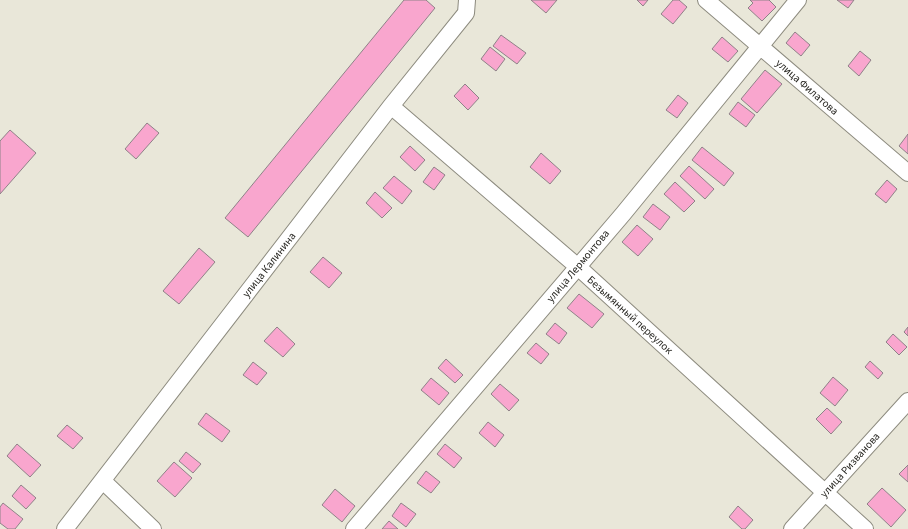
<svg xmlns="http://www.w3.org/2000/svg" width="908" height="529" font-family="'Source Sans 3',sans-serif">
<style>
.building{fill:#f9a6ce;stroke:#8f8288}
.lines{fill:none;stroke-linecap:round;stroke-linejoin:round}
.minor-casing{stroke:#8d8b7f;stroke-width:18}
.minor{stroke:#fff;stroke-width:16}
.labels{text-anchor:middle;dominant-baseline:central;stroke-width:3.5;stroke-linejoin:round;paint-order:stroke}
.street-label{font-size:11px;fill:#282722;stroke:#fff}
</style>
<rect width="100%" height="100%" fill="#e9e7d9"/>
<path class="building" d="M404,0H426L435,8L248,237L225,218Z
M531,0H557L546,13Z
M637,0H648L643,6Z
M673,0H679L687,7L673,24L661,14Z
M750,0H769L776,7L762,21L748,8L753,3Z
M837,0H854L848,8Z
M795,32L810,45L801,56L786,43Z
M501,35L526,53L517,64L493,46Z
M722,37L738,51L728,62L712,49Z
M490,47L505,59L496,71L481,59Z
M860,51L871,60L859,76L848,66Z
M765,70L782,84L757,113L741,99Z
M465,84L479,98L468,110L454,96Z
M678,95L688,103L677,118L666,110Z
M738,102L755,115L746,127L729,114Z
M147,123L159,133L136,159L125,149Z
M10,130L36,153L0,194V141Z
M908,134V154L899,146Z
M410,146L425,160L415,171L400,157Z
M702,147L734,173L724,186L692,160Z
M541,153L561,171L550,184L530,167Z
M689,166L714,189L705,199L680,176Z
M434,167L445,175L434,190L423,182Z
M394,176L412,191L402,204L383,188Z
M887,180L897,189L886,203L875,194Z
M675,182L695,201L684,212L664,194Z
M375,192L392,208L382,218L366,203Z
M653,204L670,217L660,230L643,217Z
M637,225L653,239L638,256L622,242Z
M199,248L215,262L179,304L163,291Z
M323,257L342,273L329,288L310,272Z
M579,294L604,314L592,328L567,308Z
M555,323L567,333L559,344L546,334Z
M277,327L295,344L283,357L264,341Z
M908,327V336L904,332Z
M893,334L907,347L899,355L886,342Z
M536,343L549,354L541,364L527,353Z
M446,359L463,375L455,383L438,368Z
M870,361L883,373L878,379L865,367Z
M253,362L267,373L257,385L243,375Z
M833,377L848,390L835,406L820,393Z
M431,378L449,393L439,405L421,390Z
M500,384L519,400L509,411L491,394Z
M827,408L842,422L831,434L816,419Z
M206,413L230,431L222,442L198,424Z
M488,422L504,435L495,447L479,433Z
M67,425L83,438L73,449L57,436Z
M17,444L41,465L30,477L7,456Z
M445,444L462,458L454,468L437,454Z
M186,452L201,464L193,473L179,461Z
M174,462L192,478L175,497L157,481Z
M908,465V482L899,474Z
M426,471L440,482L431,493L417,483Z
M21,485L36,498L26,509L12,496Z
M882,488L906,510L891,527L867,504Z
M335,489L355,506L342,522L322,505Z
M3,503L23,519L15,529H8L0,523V507Z
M401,503L416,514L406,527L392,516Z
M738,506L753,520L745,529H742L729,517Z
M389,521L398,529H382Z"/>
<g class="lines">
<defs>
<path id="minor" d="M706,0L908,173
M391,106L578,267L865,529
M103,481L153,529
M65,529L391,106L466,13L467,0
M354,529L623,214L798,0
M792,529L908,401"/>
</defs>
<use href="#minor" class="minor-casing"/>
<use href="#minor" class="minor"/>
</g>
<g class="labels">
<g class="street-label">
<text transform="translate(807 87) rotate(41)">улица Филатова</text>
<text transform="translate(269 265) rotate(-52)">улица Калинина</text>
<text transform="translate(578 266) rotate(-50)">улица Лермонтова</text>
<text transform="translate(630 315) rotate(42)">Безымянный переулок</text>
<text transform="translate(850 465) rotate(-48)">улица Ризванова</text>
</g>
</g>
</svg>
